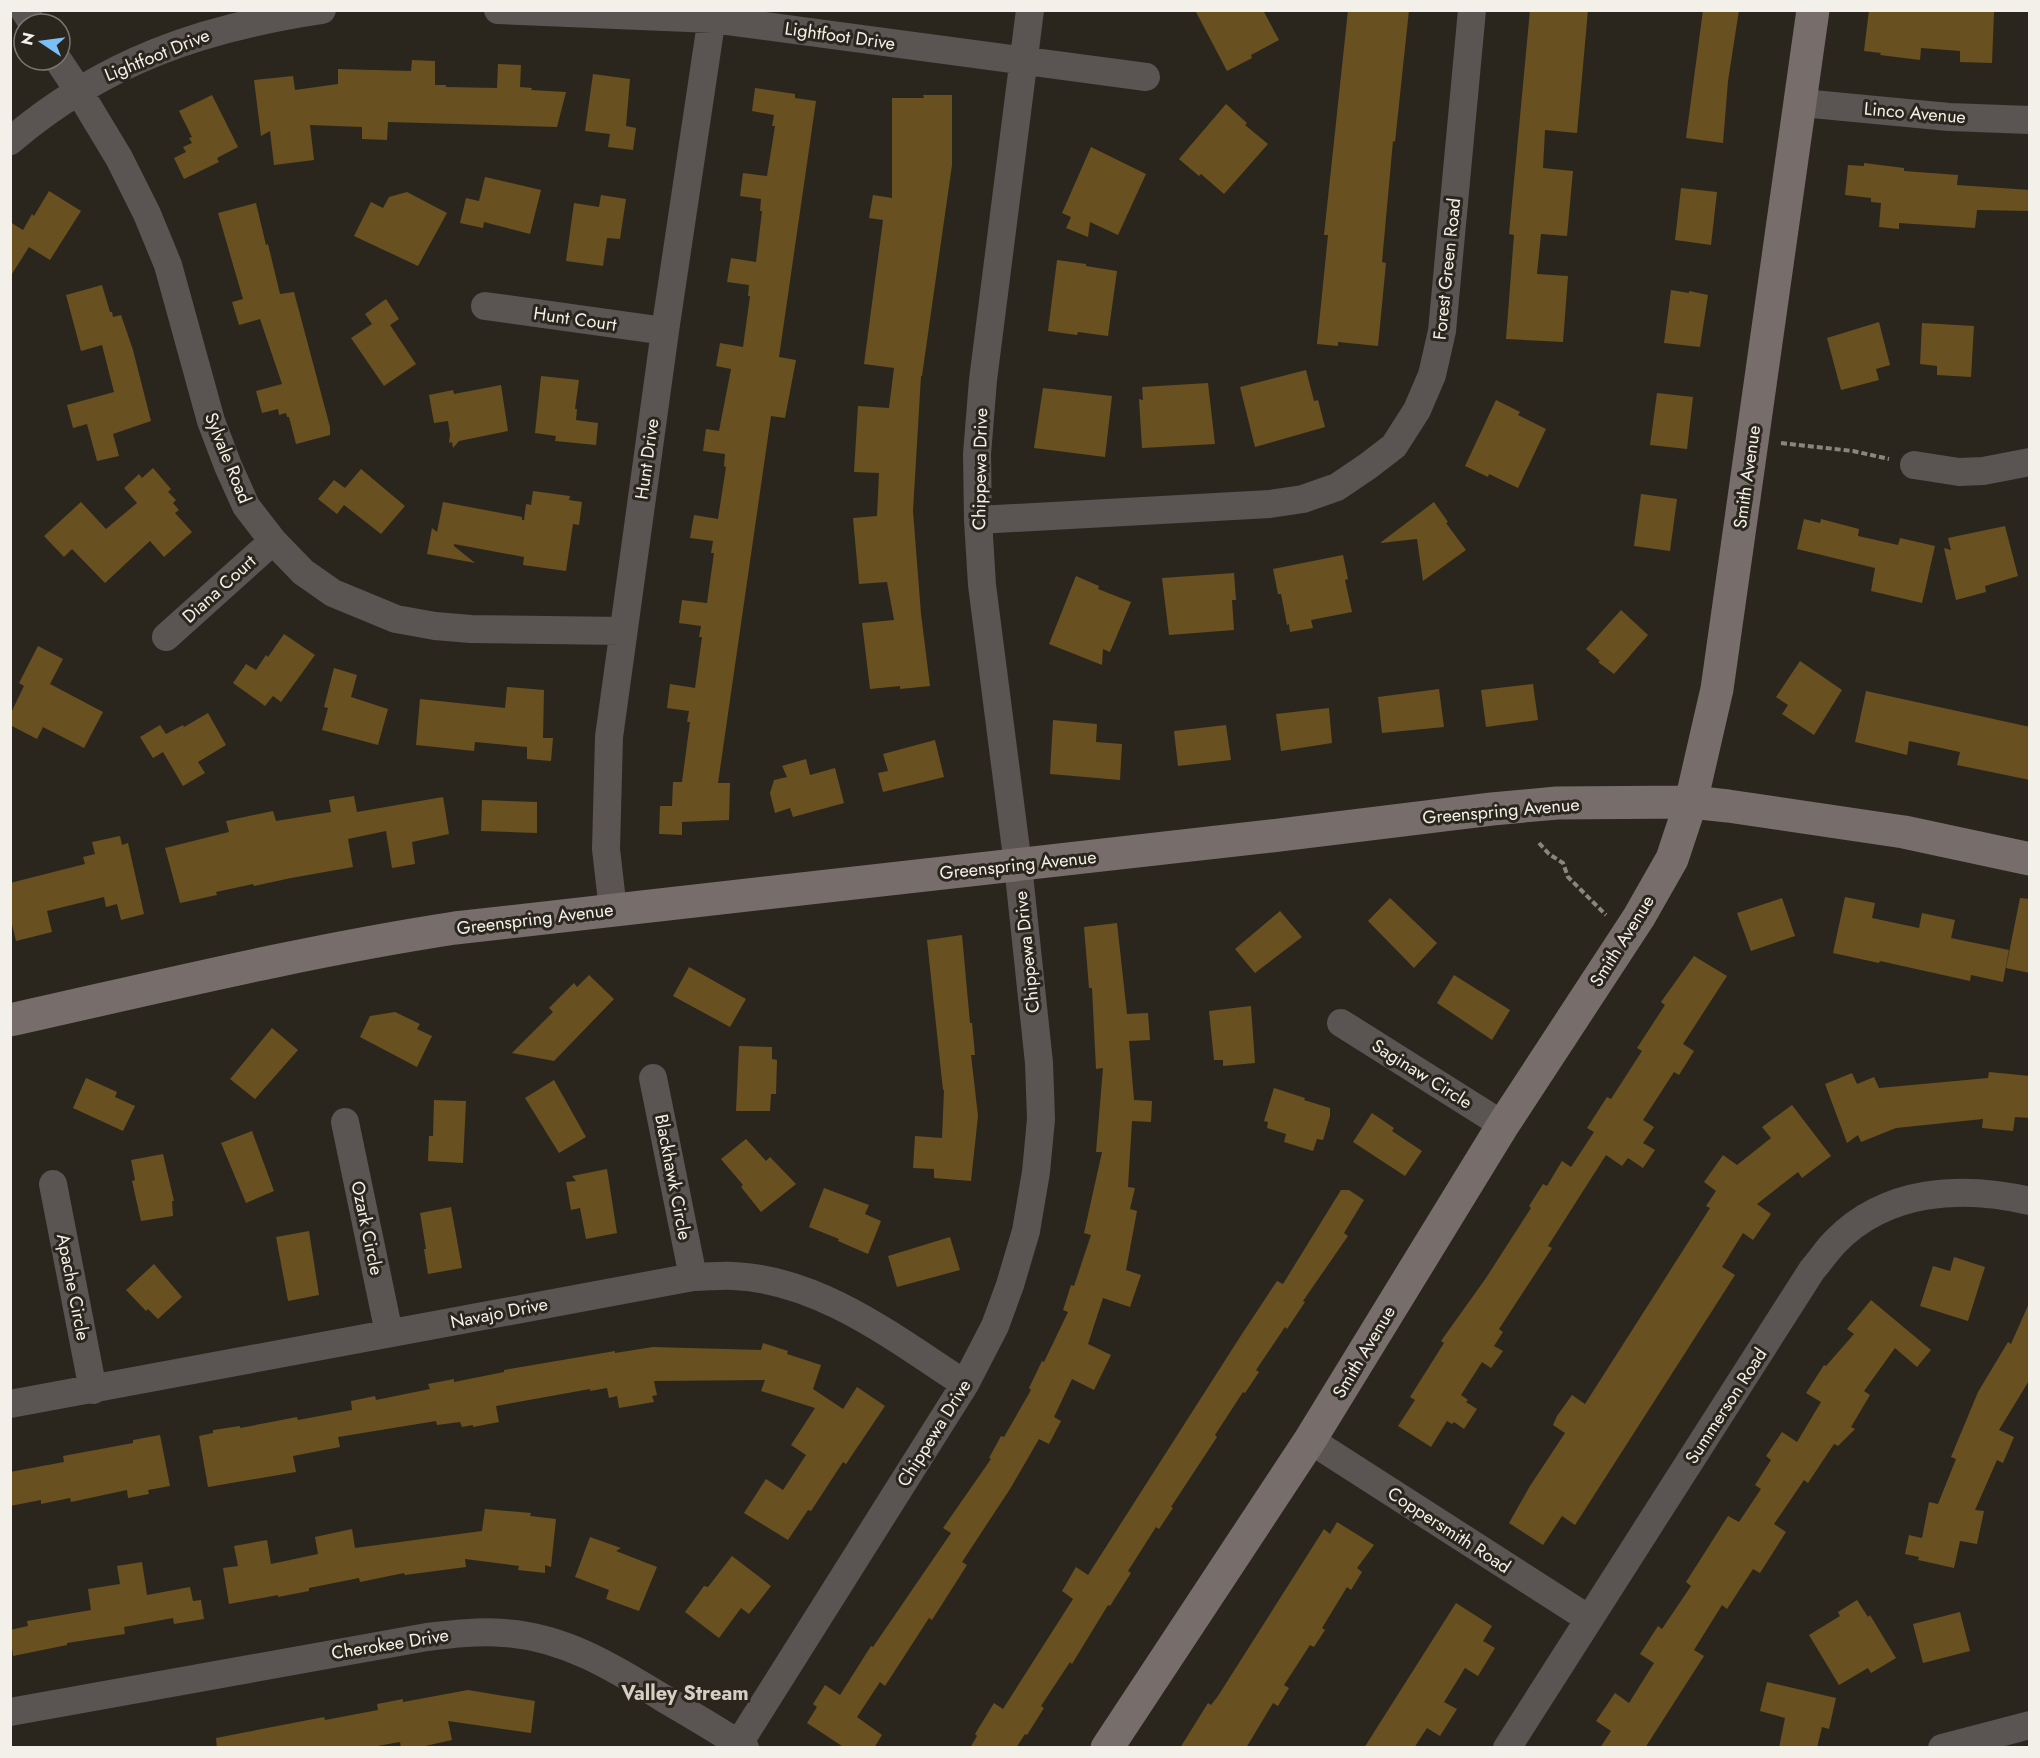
<svg xmlns="http://www.w3.org/2000/svg" width="2040" height="1758" font-family="Jost,sans-serif">
<style>
.building{fill:#695020}
.lines{fill:none;stroke-linecap:round;stroke-linejoin:round}
.path{stroke:#8a867e;stroke-width:4;stroke-dasharray:6 3;stroke-linecap:butt}
.street{stroke:#5a5453;stroke-width:28}
.secondary{stroke:#776e6c;stroke-width:33}
.labels{text-anchor:middle;dominant-baseline:central;stroke-width:6;stroke-linejoin:round;paint-order:stroke}
.street-label{font-size:18px;fill:#f3f0e9;stroke:#2b261d}
.neighbourhood-label{font-size:20px;font-weight:bold;fill:#d5cfc3;stroke:#2b261d}
</style>
<rect width="100%" height="100%" fill="#2b261d"/>
<path class="building" d="M1195,10H1263L1279,40L1251,55L1252,58L1227,71Z
M1348,10H1409L1395,142L1393,141L1382,262L1386,263L1378,346L1338,342V346L1317,344L1328,235H1324Z
M1530,10H1588L1577,133L1545,130L1543,168L1573,171L1567,236L1541,234L1537,274L1568,276L1563,342L1506,339L1514,235L1509,234Z
M1703,10H1739L1728,81L1723,143L1686,138Z
M1869,10L1994,12L1992,63L1960,62V51L1921,48L1920,60L1880,55L1881,53L1864,51Z
M412,60L435,61V85H446V87L497,88L498,64L521,65L520,87L532,88L531,90L566,92L557,127L388,122L387,140L362,139V127L310,125L314,160L274,165L270,131L261,136L254,80L293,76L295,90L338,84V69L411,71Z
M593,74L630,79L626,126L636,128L633,150L608,147L610,134L585,131Z
M755,88L795,94V98L816,101L779,357L796,360L785,418L771,416L718,783H730L729,820L682,822V835L659,834L660,806H672L673,782H682L690,722H687L689,711L667,708L670,684L695,688L702,637H699L701,626L679,623L682,600L707,603L714,553H711L713,541L690,538L694,515L718,519L726,467L724,466L725,454L703,451L706,429L719,431L731,369L716,366L720,343L743,347L750,296H748L749,285L727,282L731,258L756,262L762,211H760L761,199L740,196L743,173L767,176L775,126H772L774,115L752,111Z
M212,95L238,147L217,158L219,162L184,179L174,158L186,152L183,147L192,143L189,138L192,137L179,111Z
M923,95H952V165L922,376H921L913,511L921,614L930,686L900,689V686L870,689L862,623L894,620L887,582L859,584L853,518L877,516L879,473L854,472L858,406L889,408L894,368L864,364L883,220L869,218L873,195L892,198V98H924Z
M1226,104L1247,123L1245,125L1268,144L1224,194L1201,174L1199,176L1179,159Z
M1091,147L1146,174L1118,235L1090,222L1088,237L1066,228L1071,217L1062,213Z
M1864,163L1904,168V171L1958,175L1957,185L2030,190V211L1977,210L1975,228L1899,223V229L1879,227L1881,203L1871,202V198L1845,195L1848,165L1864,166Z
M485,177L541,190L530,234L484,222L483,228L460,223L466,198L479,201Z
M1681,188L1717,192L1711,245L1675,240Z
M49,191L81,211L50,260L29,247L10,277V222L23,230L32,214L34,216Z
M407,192L447,213L418,266L354,236L371,202L383,208L389,197Z
M601,195L626,199L620,239L607,238L603,266L566,261L574,203L599,207Z
M256,203L266,245L268,244L280,294L294,292L330,427V435L296,444L289,417H287L286,413L279,415L278,409L262,413L256,391L282,384L260,319L239,325L232,302L243,299L218,213Z
M1057,260L1086,264V266L1117,271L1108,336L1078,332L1077,335L1048,331Z
M102,285L110,312H112L113,317L121,315L133,350L151,421L113,434L119,456L97,461L87,424L73,428L67,405L114,392L102,345L81,351L66,295Z
M1671,290L1689,293V291L1708,295L1700,347L1664,343Z
M386,299L399,319L390,325L416,364L384,386L351,338L372,324L365,314Z
M1879,322L1890,365L1876,369L1879,380L1841,390L1827,338Z
M1922,323L1974,326L1971,377L1937,375V366L1920,364Z
M1306,370L1314,401L1318,400L1325,427L1255,447L1240,387Z
M541,376L579,380L575,409H577L576,420L598,423L596,445L555,441L556,436L535,433Z
M1208,383L1215,444L1142,448L1139,399L1143,400L1142,387Z
M501,385L508,431L459,441L453,448L452,442L449,443L450,434L448,421L434,423L429,395L453,390L454,394Z
M1043,388L1112,396L1105,457L1034,448Z
M1657,393L1693,397L1687,449L1650,445Z
M1496,400L1520,412L1518,415L1546,429L1518,488L1489,474L1488,477L1465,466Z
M153,468L171,489L168,492L176,500L173,503L179,510L175,513L192,532L164,557L150,541L105,583L72,549L64,557L44,536L81,502L106,529L137,503L124,488L139,474L142,478Z
M361,469L405,506L381,534L344,505L337,514L318,499L334,480L345,488Z
M533,491L570,496L569,500L582,502L579,525L573,524L566,571L523,565L524,557L454,544V546L475,563L427,554L432,528L437,532L443,502L522,517V520H524L526,504L531,505Z
M1641,494L1677,499L1670,551L1634,546Z
M1434,502L1448,522L1446,523L1466,550L1423,581L1417,539L1380,543Z
M1804,519L1820,523L1821,519L1859,529L1858,536L1898,545L1900,538L1935,546L1922,603L1871,591L1875,568L1797,549Z
M2005,526L2018,576L1985,586L1986,592L1956,600L1944,548L1951,550L1948,538Z
M1343,555L1348,579L1345,580L1352,612L1311,620L1313,628L1290,632L1289,624L1287,625L1281,594H1278L1273,569Z
M1234,573L1236,600H1232L1234,630L1169,635L1162,578Z
M1076,576L1099,586L1098,589L1131,602L1110,652L1103,649L1102,665L1049,644Z
M1621,610L1648,635L1614,674L1598,662L1600,661L1586,649Z
M284,634L315,655L281,702L273,696L265,706L233,683L246,664L256,670L266,655L268,657Z
M38,646L63,659L50,684L103,712L84,748L43,727L37,739L10,725V715L24,686L19,683Z
M1800,661L1842,690L1814,735L1782,714L1788,705L1776,697Z
M334,668L357,675L351,697L388,709L378,745L322,730L328,708L324,707Z
M1533,684L1538,720L1486,727L1481,690Z
M507,687L544,690L543,738H553L551,761L527,759V747L475,742L474,751L416,745L420,699L505,708Z
M1439,689L1444,727L1382,733L1378,697Z
M1866,691L2030,727V780L1957,765L1960,752L1909,741L1907,755L1855,742Z
M1329,708L1332,743L1281,751L1276,714Z
M208,713L226,745L198,762L205,773L183,786L163,752L153,758L140,737L160,725L166,734L183,725L184,727Z
M1053,720L1097,724L1096,742L1122,744L1120,780L1050,774Z
M1226,725L1231,760L1178,766L1174,731Z
M935,740L944,777L883,792L878,773L888,771L883,754Z
M806,759L810,775L835,768L844,803L793,817L790,808L775,813L770,793L774,780L787,777L782,766Z
M354,796L357,812L443,797L449,834L412,842L415,864L392,868L386,831L348,839L353,867L291,878L254,886L253,884L216,892L217,895L180,903L165,848L229,832L226,821L273,811L276,821L331,812L329,800Z
M482,800L537,802V833L481,831Z
M120,836L122,845L128,843L144,914L121,920L117,904L106,907L104,897L47,911L52,932L16,941L10,916V883L85,864L83,857L95,854L92,842Z
M1845,897L1875,903L1872,918L1919,928L1922,913L1955,920L1951,938L2009,950L2003,982L1971,975L1970,981L1880,961L1879,963L1833,953Z
M1390,898L1437,943L1414,968L1368,921Z
M1782,898L1795,936L1751,951L1737,913Z
M2020,898L2030,899V973L2006,968Z
M1280,911L1302,937L1255,973L1235,949Z
M1117,923L1127,1014L1148,1013L1150,1040L1129,1041L1134,1100L1152,1101L1151,1122L1132,1121L1128,1187L1135,1188L1130,1209L1137,1211L1126,1270L1141,1275L1130,1307L1103,1298L1088,1344L1111,1355L1094,1390L1072,1379L1054,1417L1061,1421L1049,1444L1039,1439L1010,1489L962,1562L967,1565L932,1620L929,1618L885,1686L880,1682L857,1717L882,1735L874,1748H845L807,1723L817,1707L813,1704L825,1685L840,1695L871,1646L873,1647L951,1533L943,1528L991,1459L989,1458L1001,1436L1004,1437L1031,1390L1029,1388L1042,1361L1044,1362L1068,1312L1063,1310L1071,1285L1074,1286L1091,1235L1084,1233L1102,1152H1096L1103,1068L1096,1069L1092,988H1089L1084,927Z
M962,935L970,1023H972L975,1055H971L978,1116L971,1181L934,1178V1169L913,1168L915,1136L942,1138L944,1090H943L927,940Z
M1694,956L1727,976L1683,1044L1694,1051L1679,1075L1674,1072L1643,1120L1654,1127L1643,1143L1655,1150L1643,1168L1628,1158L1622,1166L1606,1155L1548,1246L1552,1248L1499,1329L1503,1332L1494,1346L1503,1351L1491,1368L1482,1362L1461,1395L1468,1400L1466,1402L1477,1409L1464,1429L1454,1422L1452,1424L1447,1421L1431,1447L1398,1426L1415,1400L1410,1397L1444,1343L1441,1341L1486,1278L1531,1208L1529,1206L1543,1184L1547,1186L1562,1161L1571,1167L1594,1132L1587,1128L1607,1097L1611,1099L1642,1051L1637,1048L1665,1005L1661,1002Z
M689,967L746,999L730,1027L673,996Z
M589,975L614,999L554,1061L512,1053L553,1012L549,1008L574,983L577,987Z
M1454,975L1510,1010L1492,1040L1437,1003Z
M1251,1006L1255,1063L1223,1066V1060H1214L1209,1011Z
M395,1012L420,1024L417,1029L432,1036L417,1067L360,1037L370,1016Z
M272,1028L298,1050L255,1099L230,1079Z
M739,1046L772,1047V1059L777,1060L776,1094H771L770,1111H736Z
M1989,1072L2030,1076V1118L2015,1117L2013,1131L1982,1128L1983,1119L1896,1128L1861,1142L1858,1135L1847,1143L1825,1084L1852,1073L1857,1084L1874,1077L1879,1088L1988,1078Z
M86,1078L117,1092L115,1097L135,1106L123,1131L73,1108Z
M554,1080L586,1137L559,1153L525,1098Z
M1274,1088L1305,1098L1304,1100L1330,1108V1116L1323,1140L1317,1139L1313,1151L1284,1142L1286,1134L1267,1128L1268,1122L1264,1121Z
M434,1100L466,1101L463,1163L428,1161L429,1136H433Z
M1792,1105L1831,1156L1802,1178L1798,1172L1757,1204L1771,1214L1753,1240L1743,1233L1722,1267L1735,1275L1575,1525L1562,1516L1543,1545L1509,1523L1530,1486L1565,1433L1553,1425L1557,1416L1572,1395L1585,1404L1710,1208L1706,1206L1716,1191L1704,1182L1723,1155L1737,1165L1771,1138L1762,1127Z
M1372,1113L1394,1128L1392,1131L1422,1151L1405,1176L1353,1142Z
M252,1131L274,1191L246,1203L221,1143Z
M746,1139L766,1161L770,1157L796,1184L761,1212L741,1187L743,1185L721,1159Z
M163,1154L174,1201H172L173,1216L141,1221L132,1181L135,1180L131,1160Z
M607,1169L617,1233L586,1239L580,1208L571,1210L566,1182L576,1181L572,1176Z
M824,1188L869,1205L865,1214L881,1221L868,1254L838,1241L839,1239L809,1227Z
M1341,1190H1349L1364,1200L1344,1233L1348,1236L1303,1301L1305,1302L1287,1329L1285,1327L1256,1370L1259,1372L1245,1393L1243,1392L1215,1435L1217,1437L1171,1507L1173,1508L1159,1529L1156,1527L1128,1571L1131,1573L1110,1606L1108,1605L1072,1664L1070,1662L1041,1706L1044,1708L1027,1735L1025,1734L1016,1748H970L977,1736L975,1734L994,1703L1003,1709L1073,1599L1062,1591L1076,1567L1088,1575L1240,1337L1277,1281L1283,1284Z
M451,1207L462,1268L428,1274L424,1249H426L420,1213Z
M309,1231L319,1295L288,1301L276,1237Z
M950,1237L960,1270L897,1287L888,1256Z
M1954,1257L1985,1267L1968,1321L1920,1306L1933,1266L1950,1271Z
M154,1264L182,1297L158,1319L148,1309L146,1311L126,1290Z
M1871,1300L1931,1350L1917,1367L1895,1348L1864,1391L1870,1395L1851,1427L1855,1429L1838,1446L1834,1444L1808,1483L1804,1480L1774,1524L1786,1532L1760,1573L1753,1569L1727,1609L1722,1605L1694,1650L1704,1656L1645,1748H1600L1611,1731L1596,1721L1615,1693L1629,1703L1654,1663L1640,1654L1658,1626L1662,1629L1691,1586L1686,1582L1728,1516L1739,1522L1761,1489L1755,1485L1771,1460L1766,1456L1782,1432L1797,1442L1821,1402L1806,1393L1824,1365L1826,1366L1854,1334L1847,1329Z
M2030,1301V1379L1999,1430L2014,1437L2003,1463L1997,1460L1975,1510L1984,1511L1977,1544L1960,1541L1954,1568L1918,1560L1919,1557L1905,1554L1909,1535L1922,1538L1929,1502L1938,1504L1956,1459L1951,1457L1978,1392L2008,1342L2011,1344Z
M763,1343L788,1351L787,1354L821,1365L813,1389L843,1409L857,1387L885,1406L846,1464L843,1462L811,1511L808,1510L788,1540L744,1513L766,1479L783,1490L806,1455L791,1445L815,1408L761,1391L765,1380L654,1381L657,1395L652,1396L654,1402L619,1408L617,1396L609,1398L607,1388L590,1391V1389L496,1406L499,1422L473,1427V1425L462,1427L460,1422L437,1425L436,1421L338,1437L340,1447L293,1456L296,1472L208,1487L199,1436L213,1433V1430L240,1426V1428L297,1417L298,1420L352,1410L351,1401L375,1396L376,1400L430,1389L428,1384L454,1379V1382L504,1372V1370L615,1351V1353L653,1347L761,1350Z
M160,1435L170,1486L148,1490L149,1494L128,1498L127,1490L71,1502L70,1498L41,1504V1500L10,1506V1472L64,1462L63,1456L133,1443V1440Z
M485,1509L531,1513L530,1516L556,1519L551,1567L545,1565V1573L518,1570L519,1566L465,1559L466,1567L405,1575L404,1573L360,1582L359,1578L309,1588V1591L278,1597V1595L229,1604L223,1568L238,1566L234,1546L267,1540L271,1564L318,1554L315,1537L352,1529L355,1548L482,1531Z
M1337,1522L1374,1545L1357,1568L1362,1572L1351,1590L1347,1587L1322,1628L1325,1630L1314,1647L1310,1645L1284,1685L1289,1688L1278,1706L1273,1703L1246,1748H1180L1208,1703L1211,1705L1218,1696L1324,1529L1330,1534Z
M590,1537L621,1548L616,1551L657,1567L639,1611L606,1599L609,1590L575,1577Z
M732,1556L771,1586L749,1614L741,1608L719,1638L685,1612L704,1586L708,1587Z
M142,1562L147,1595L190,1587L193,1601L201,1600L204,1619L174,1624L173,1618L124,1627L125,1634L67,1643V1645L13,1656L10,1630L28,1626L27,1621L91,1610L88,1589L120,1584L117,1566Z
M1857,1600L1868,1617L1870,1615L1896,1658L1871,1673L1868,1668L1839,1685L1809,1635L1840,1616L1838,1612Z
M1456,1603L1492,1626L1483,1641L1495,1648L1478,1676L1465,1668L1444,1702L1457,1709L1440,1736L1427,1728L1414,1748H1364Z
M1960,1612L1970,1651L1923,1663L1913,1624Z
M1767,1682L1836,1698L1829,1729L1822,1727L1817,1748H1779L1785,1718L1760,1711Z
M468,1690L535,1701L531,1733L448,1721L452,1740L416,1748H401L400,1742L366,1748H217L216,1738L324,1717L325,1720L378,1710L377,1704L403,1699V1702Z"/>
<g class="lines">
<path class="path" d="M1781,443L1853,451L1889,459
M1539,843L1549,854L1563,863L1568,877L1606,915"/>
<path class="street" d="M24,10L33,24
M498,10L712,19L1146,77
M58,60L78,90L119,158L147,214L168,265L211,421L228,466L246,506L273,541L303,572L333,593L396,619L435,626L471,629L623,631
M1802,103L1949,117L2030,120
M10,141C104,61 202,28 322,10
M485,306L665,331
M1914,465L1959,472L1983,471L2030,462
M978,520L1270,504L1303,499L1337,487L1368,466L1394,446L1417,410L1432,375L1442,331L1472,10
M166,637L273,541
M613,910L606,849L609,737L665,331L713,10
M1341,1023L1503,1125
M653,1078L693,1277
M345,1122L389,1333
M53,1184L93,1390
M10,1404L693,1277C707,1277 721,1275 734,1276C821,1280 895,1339 965,1384
M1310,1440L1589,1619
M10,1712L427,1637C452,1634 478,1631 504,1633C564,1637 613,1667 663,1698C690,1714 718,1730 745,1748
M736,1748L965,1384L995,1326L1010,1285L1026,1231L1036,1172L1041,1119L1039,1063L1018,865L982,585L978,520L977,454L983,380L1030,10
M1507,1748L1812,1270C1820,1261 1827,1250 1835,1242C1886,1189 1962,1185 2030,1201
M1942,1748L2030,1725"/>
<path class="secondary" d="M10,1020C158,987 305,951 455,928L1271,836L1492,809L1557,803L1691,802L1728,806L1904,832L2030,859
M1107,1748L1310,1440L1503,1125L1639,917L1672,859L1691,802L1717,689L1813,10"/>
</g>
<g class="labels">
<g class="street-label">
<text transform="translate(840 36) rotate(8)">Lightfoot Drive</text>
<text transform="translate(157 55) rotate(-22)">Lightfoot Drive</text>
<text transform="translate(1915 113) rotate(5)">Linco Avenue</text>
<text transform="translate(1447 269) rotate(-84)">Forest Green Road</text>
<text transform="translate(575 319) rotate(8)">Hunt Court</text>
<text transform="translate(228 458) rotate(68)">Sylvale Road</text>
<text transform="translate(647 459) rotate(-82)">Hunt Drive</text>
<text transform="translate(980 469) rotate(-89)">Chippewa Drive</text>
<text transform="translate(1747 477) rotate(-82)">Smith Avenue</text>
<text transform="translate(219 589) rotate(-42)">Diana Court</text>
<text transform="translate(1501 811) rotate(-5)">Greenspring Avenue</text>
<text transform="translate(1018 865) rotate(-6)">Greenspring Avenue</text>
<text transform="translate(535 919) rotate(-7)">Greenspring Avenue</text>
<text transform="translate(1622 941) rotate(-58)">Smith Avenue</text>
<text transform="translate(1027 952) rotate(-96)">Chippewa Drive</text>
<text transform="translate(1422 1074) rotate(32)">Saginaw Circle</text>
<text transform="translate(673 1177) rotate(79)">Blackhawk Circle</text>
<text transform="translate(367 1228) rotate(78)">Ozark Circle</text>
<text transform="translate(73 1287) rotate(79)">Apache Circle</text>
<text transform="translate(499 1313) rotate(-11)">Navajo Drive</text>
<text transform="translate(1364 1352) rotate(-59)">Smith Avenue</text>
<text transform="translate(1726 1406) rotate(-57)">Summerson Road</text>
<text transform="translate(934 1433) rotate(-58)">Chippewa Drive</text>
<text transform="translate(1449 1530) rotate(33)">Coppersmith Road</text>
<text transform="translate(390 1644) rotate(-9)">Cherokee Drive</text>
</g>
<g class="neighbourhood-label">
<text x="685" y="1693">Valley Stream</text>
</g>
</g>
<rect width="2040" height="1758" fill="none" stroke="#f3f0e9" stroke-width="24"/>
<g transform="translate(42 42) rotate(283)"><circle r="28" fill="#2b261d" stroke="#7b776f" stroke-width="1.5"/>
<path d="M0-4.5L10 22L0 15L-10 22Z" fill="#7abff8"/>
<text y="-9" font-size="16" font-weight="bold" text-anchor="middle" fill="#f3f0e9">N</text>
</g>
</svg>
